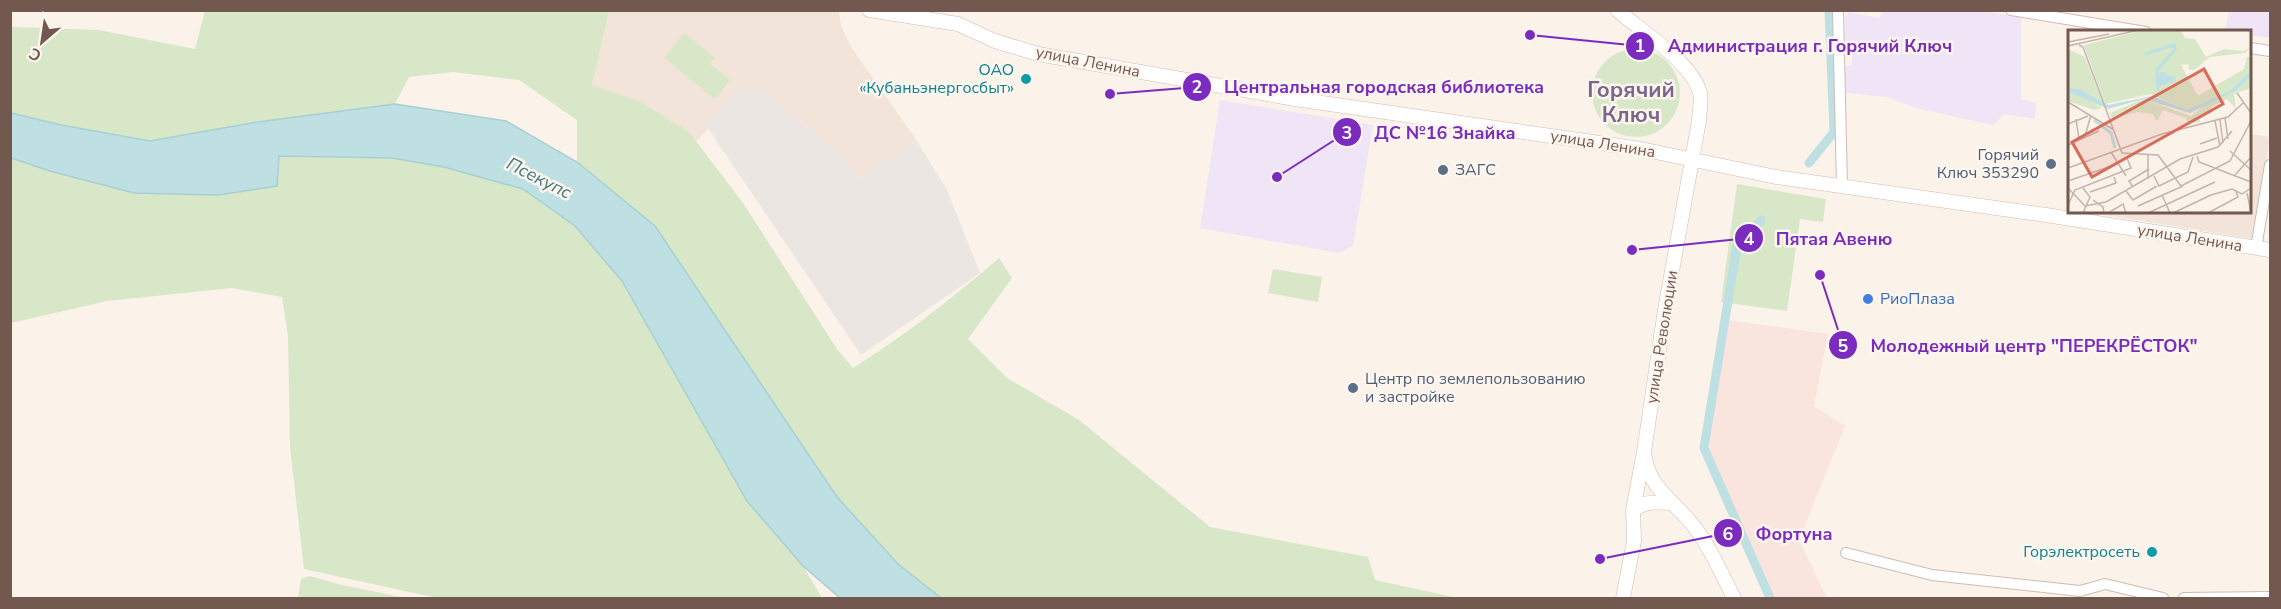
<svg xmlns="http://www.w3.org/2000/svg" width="2281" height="609" font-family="'Nunito Sans',sans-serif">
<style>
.residential{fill:#f2e4d8}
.commercial{fill:#fae4de}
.industrial{fill:#ece6e2}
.education{fill:#efe5f7}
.green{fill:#d7e7c8}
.water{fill:#bfe0e3;stroke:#a6d0d3;stroke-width:1.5}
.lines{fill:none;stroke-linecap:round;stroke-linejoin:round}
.canal{stroke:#bfe0e3;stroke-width:9}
.minor-casing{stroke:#cebcb3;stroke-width:12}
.tertiary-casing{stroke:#cebcb3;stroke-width:15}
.minor{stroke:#fff;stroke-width:10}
.tertiary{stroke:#fff;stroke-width:14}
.culture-dot{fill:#0f9aa8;stroke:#fdf6ef;stroke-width:2}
.service-dot{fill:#5c6f8a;stroke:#fdf6ef;stroke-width:2}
.shop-dot{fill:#3f7fe0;stroke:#fdf6ef;stroke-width:2}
.labels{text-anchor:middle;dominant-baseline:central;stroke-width:5;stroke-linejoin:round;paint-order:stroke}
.street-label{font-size:16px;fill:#73584f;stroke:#fdf6ef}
.culture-label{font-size:16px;fill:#0d838f;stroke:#fdf6ef;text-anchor:end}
.service-label{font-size:16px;fill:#4e5e75;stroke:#fdf6ef;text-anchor:start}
.shop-label{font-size:16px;fill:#366cbe;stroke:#fdf6ef;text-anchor:start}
.water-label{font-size:18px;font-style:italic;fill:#47787d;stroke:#fdf6ef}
.district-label{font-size:22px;font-weight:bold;fill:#7d668e;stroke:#fdf6ef}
.inset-river{fill:none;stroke:#bfe0e3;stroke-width:3}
.inset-road{fill:none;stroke:#c5b4ab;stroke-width:1.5}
.view{fill:#d96b5a;fill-opacity:0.15;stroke:#d96b5a;stroke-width:3}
.inset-edge{fill:none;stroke:#73584f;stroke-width:3}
.leader{fill:none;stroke:#7b2cbf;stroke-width:2}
.callout-dot{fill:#7b2cbf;stroke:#fdf6ef;stroke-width:2}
.mark-label{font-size:18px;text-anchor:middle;font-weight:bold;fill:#fff}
.callout-label{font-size:18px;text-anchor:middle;font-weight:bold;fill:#7b2cbf;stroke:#fdf6ef;stroke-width:5;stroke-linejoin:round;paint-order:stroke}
</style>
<rect width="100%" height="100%" fill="#fbf2e9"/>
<path class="residential" d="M609,11L839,12L841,26L851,47L917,141L859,178L837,152L762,88L705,124L708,129L696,142L689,132L592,85Z
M2250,134L2270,137L2254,239L2087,212H2250Z"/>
<path class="commercial" d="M1727,320L1828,334L1814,406L1845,426L1799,540L1827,598H1774L1709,449Z"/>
<path class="industrial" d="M762,88L837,152L859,178L917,141L947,190L980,273L861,355L705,124L738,91Z"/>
<path class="education" d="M1882,10L1981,11L2021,17V99L2036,103L2035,119L2005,114L1993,125L1916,108L1887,97L1846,93L1844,68L1852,64V55L1844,50L1845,19L1848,12L1880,18Z
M2229,11H2270V38L2250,35V32L2225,31Z
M1220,100L1373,125L1353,246L1339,253L1200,228Z"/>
<path class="green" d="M205,11H609L592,85L639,101L689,132L743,203L837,349L853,368C904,336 953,298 999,258L1012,278L968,339L1007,378L1079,420L1210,527L1368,557L1375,580L1458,598H941L898,564L837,497L655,226L577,162V120L519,80L453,72L409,77L395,104L258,122L150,141L61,125L11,113V27L99,30L195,49Z
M684,33L715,58L710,64L730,80L715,99L664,58Z
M1592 93a44 44 0 1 1 88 0a44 44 0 1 1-88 0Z
M279,156L392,158L444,167L523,189L575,226L622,281L747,501L803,566L822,598H437L304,569L290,447L288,336L282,297L232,288L107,301L11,323L10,158L50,171Z
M1737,184L1826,199L1823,222L1800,219L1787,311L1721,302Z
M1273,269L1322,277L1318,302L1268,293Z
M310,576L342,585L406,598H298L301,579Z"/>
<path class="water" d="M395,104L506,121L577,162L655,226L837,497L898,564L941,598H840L803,566L747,501L622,281L575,226L523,189L444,167L392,158L279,156L277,186L218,195L134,193L50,171L11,158V113L61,125L150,141L258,122Z"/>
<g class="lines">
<path class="canal" d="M1809,163L1834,132L1829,10
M1761,220L1737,246L1704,448L1770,598"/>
<defs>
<path id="minor" d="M1838,10L1842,187
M2011,10L2146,32
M2250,48L2270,51
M2256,248L2270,165
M1846,553L1932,575L2080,591L2105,584L2163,598
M2184,598L2270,597"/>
<path id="tertiary" d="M869,10L958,24L995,41L1038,54L1295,99L1641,149L1776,177L2046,215L2270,250
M1617,10C1641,31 1692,62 1700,93C1702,101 1699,112 1699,121L1665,310L1644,452L1633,510L1634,541L1623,598
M1645,458C1650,490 1678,504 1696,529C1712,550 1722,575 1734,598
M1633,510C1645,501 1656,502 1671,503"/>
</defs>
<use href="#minor" class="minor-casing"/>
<use href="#tertiary" class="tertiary-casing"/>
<use href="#minor" class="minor"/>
<use href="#tertiary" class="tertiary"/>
</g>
<g class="culture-dot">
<circle cx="1026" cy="79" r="6"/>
<circle cx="2152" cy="552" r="6"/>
</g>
<g class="service-dot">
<circle cx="2051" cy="164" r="6"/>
<circle cx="1443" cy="170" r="6"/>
<circle cx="1353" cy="388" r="6"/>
</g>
<circle class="shop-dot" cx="1868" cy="299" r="6"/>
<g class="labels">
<g class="street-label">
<text transform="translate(1088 62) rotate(11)">улица Ленина</text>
<text transform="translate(1603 144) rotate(9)">улица Ленина</text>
<text transform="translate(2190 238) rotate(9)">улица Ленина</text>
<text transform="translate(1662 337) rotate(-81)">улица Революции</text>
</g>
<g class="culture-label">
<text x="1014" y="70">ОАО<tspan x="1014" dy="18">«Кубаньэнергосбыт»</tspan></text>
<text x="2140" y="552">Горэлектросеть</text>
</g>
<g class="service-label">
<text x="2039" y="155" text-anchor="end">Горячий<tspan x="2039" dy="18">Ключ 353290</tspan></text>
<text x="1455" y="170">ЗАГС</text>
<text x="1365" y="379">Центр по землепользованию<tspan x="1365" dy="18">и застройке</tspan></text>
</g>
<g class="shop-label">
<text x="1880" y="299">РиоПлаза</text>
</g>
<g class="water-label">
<text transform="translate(539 178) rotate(27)">Псекупс</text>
</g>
<g class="district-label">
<text x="1631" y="90">Горячий<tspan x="1631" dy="25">Ключ</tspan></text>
</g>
</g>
<g transform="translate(2068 30)">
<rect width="183" height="183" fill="#fbf2e9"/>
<path d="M76,0H112L117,8L127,9L138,27L156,19L175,21L183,18L176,23L142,27L126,40L120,39L121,34L113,35L130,66L176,39L179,27H183V41L161,61L119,80L82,64L37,74L16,15ZM0,19L17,27L35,74L14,61L0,58ZM183,46V58L166,64L168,79L159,69L143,77L144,83L131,87L132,92L120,94L118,88L95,80L89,91L85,84L69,82L44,89L42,83L75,69L123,86L142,71L169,60ZM0,62L8,64L34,78L26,80L0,71Z" fill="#d7e7c8"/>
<path d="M94,41L106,48L107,44L108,51L92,56L89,46ZM183,41V46L169,60L122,83L75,69L40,79L0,62V58L11,59L40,75L85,66L119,80L161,61Z" fill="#bfe0e3"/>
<path class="inset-river" d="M77,24L106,15L107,20L89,40L90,61M26,90L43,103L47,118"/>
<path class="inset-road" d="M0,12L41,4M11,15L15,17L54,123L90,125L113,156L162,131L183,91M0,16L71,0M169,63L183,83M0,72L46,100M157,88L160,109M8,89L11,109M152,90L155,113M147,91L152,116M0,94L20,86M17,106L23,85M132,114L149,108M0,115L31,101M162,121L183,140M43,122L58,146M129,126L131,132L183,152M0,138L94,104L160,87L175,73M167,145L183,127M86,146L91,156L120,142L125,127M80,149V125M0,151L49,134M65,157L61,151L81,139M0,158L17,176L38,172L112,129L150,117L164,101M15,158L22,167L15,183M58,161L65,170L89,156M22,162L48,153L46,147M179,163L183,182M94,165L102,183M25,170L35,177L36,183M0,175L7,160L63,138L59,128M70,176L115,156M40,183L55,174L58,183M80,183L147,152M105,183L143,165L164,159L174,164L183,158M140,183L170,167L168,161"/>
<path class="view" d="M136,39L155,74L24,147L4,112Z"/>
<rect width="183" height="183" class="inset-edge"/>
</g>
<path class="leader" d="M1530 35L1640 46M1110 94L1197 87M1277 177L1347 132M1632 250L1749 238M1820 275L1843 345M1600 559L1728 533"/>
<g class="callout-dot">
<circle cx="1530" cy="35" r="6"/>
<circle cx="1110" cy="94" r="6"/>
<circle cx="1277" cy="177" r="6"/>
<circle cx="1632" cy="250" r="6"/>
<circle cx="1820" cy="275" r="6"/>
<circle cx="1600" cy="559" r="6"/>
<circle cx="1640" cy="46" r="15"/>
<circle cx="1197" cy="87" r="15"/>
<circle cx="1347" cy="132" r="15"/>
<circle cx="1749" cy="238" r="15"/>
<circle cx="1843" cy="345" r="15"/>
<circle cx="1728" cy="533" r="15"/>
</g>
<g class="mark-label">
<text x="1640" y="52">1</text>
<text x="1197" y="93">2</text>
<text x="1347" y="139">3</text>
<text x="1749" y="245">4</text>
<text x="1843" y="352">5</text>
<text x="1728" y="540">6</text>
</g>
<g class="callout-label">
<text x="1810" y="52">Администрация г. Горячий Ключ</text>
<text x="1384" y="93">Центральная городская библиотека</text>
<text x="1445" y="139">ДС №16 Знайка</text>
<text x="1834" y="245">Пятая Авеню</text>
<text x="2034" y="352">Молодежный центр "ПЕРЕКРЁСТОК"</text>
<text x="1794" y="540">Фортуна</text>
</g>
<rect width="2281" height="609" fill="none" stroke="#73584f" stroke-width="24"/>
<g transform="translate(42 42) rotate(209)" stroke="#fdf6ef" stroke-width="4.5" paint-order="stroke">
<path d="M0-4.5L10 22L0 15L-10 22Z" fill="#73584f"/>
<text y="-9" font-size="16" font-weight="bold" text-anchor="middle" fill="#73584f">С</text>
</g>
</svg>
